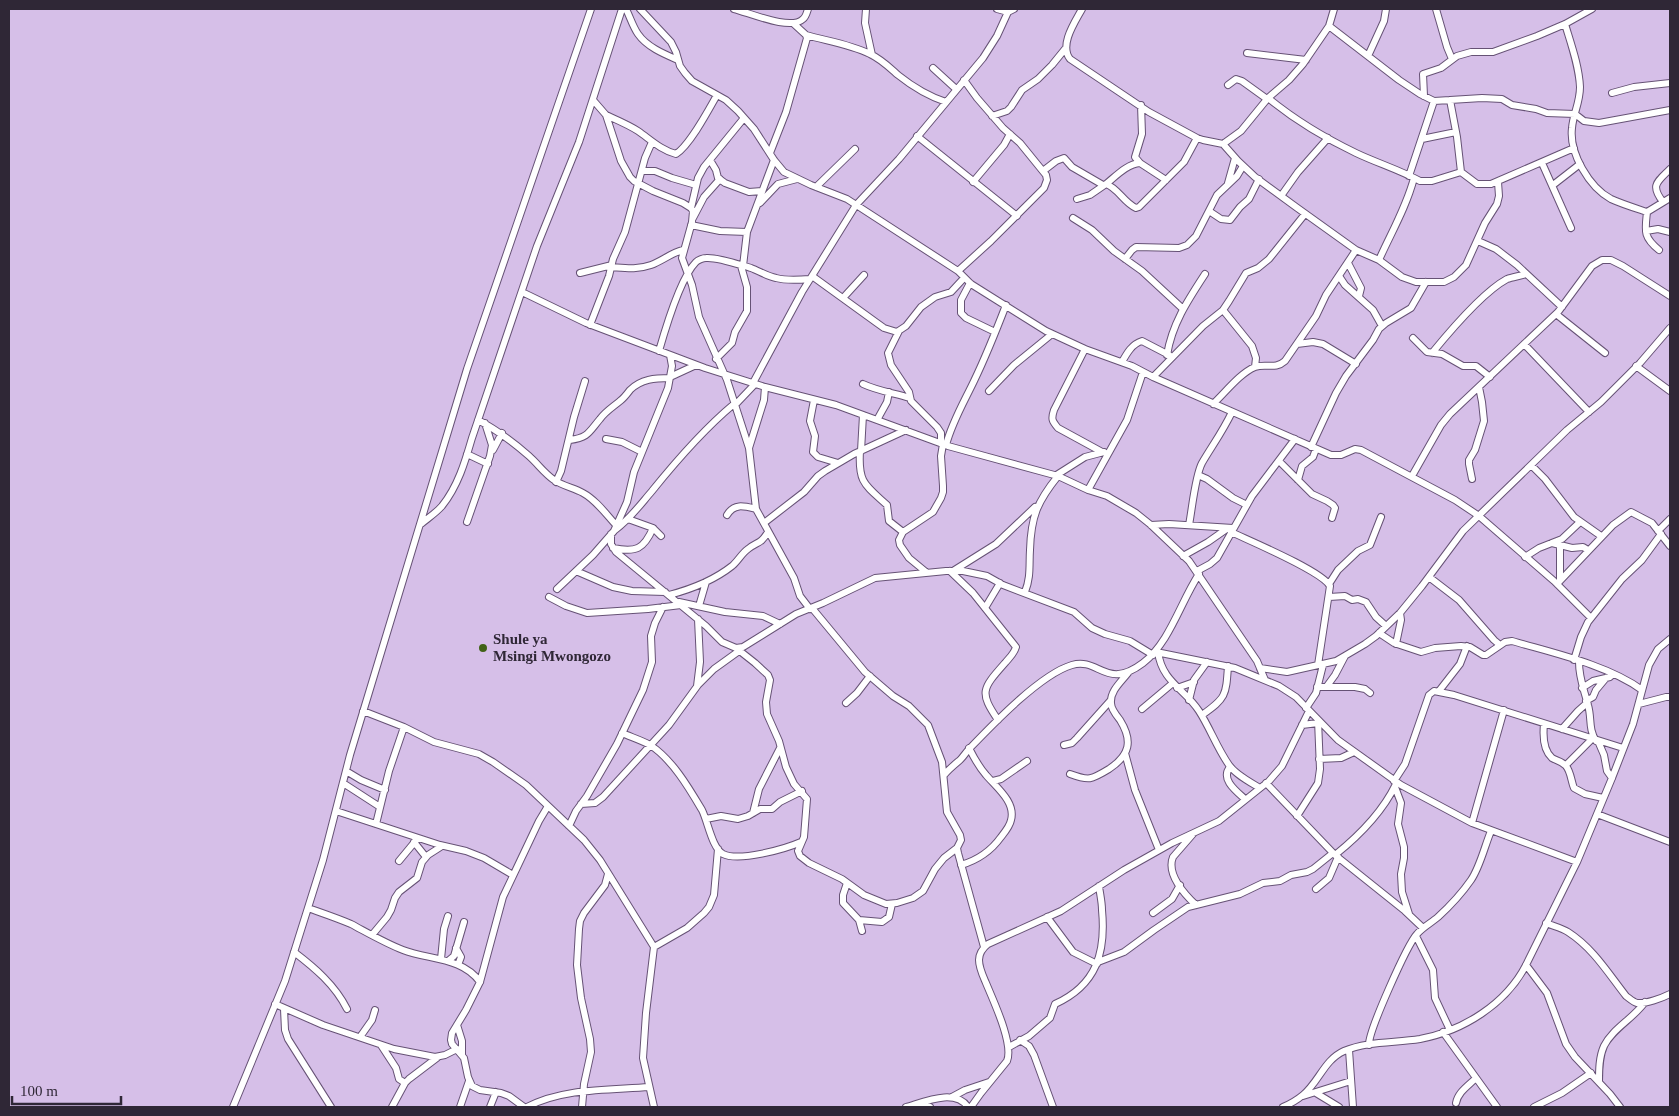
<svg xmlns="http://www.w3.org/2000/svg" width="1679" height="1116" font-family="Georgia,serif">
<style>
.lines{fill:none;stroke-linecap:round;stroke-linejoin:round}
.minor-casing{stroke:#665275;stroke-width:8}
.minor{stroke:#fff;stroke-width:6}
.poi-dot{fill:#416217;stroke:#d6bfe8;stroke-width:2}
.labels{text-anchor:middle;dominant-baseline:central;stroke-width:4;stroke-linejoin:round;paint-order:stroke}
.poi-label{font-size:15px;font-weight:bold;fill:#2f2736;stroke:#d6bfe8;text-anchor:start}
</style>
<rect width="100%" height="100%" fill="#d6bfe8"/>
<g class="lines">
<defs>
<path id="minor" d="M626,9C630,17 633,27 638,34C647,47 664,54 678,60
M640,9L671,42L676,52L680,66L685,73L692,81L726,100L738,111L754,129L774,160L784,172L811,185L847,199L958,271L971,284L1046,331L1085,349L1132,366L1153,377L1331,455H1341L1355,449L1361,450L1455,500L1479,516L1554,581L1591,618
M734,9C750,13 791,31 803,19C806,17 807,12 808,9
M866,9L865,23L872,55
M997,9L1008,12L1014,9
M1082,9C1075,22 1059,45 1070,59L1149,112L1197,138L1203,140L1223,144L1238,161L1255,177L1296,207L1356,250L1379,260L1402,277L1416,282H1444L1454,277L1466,265L1485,223L1497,204L1499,196L1498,182
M1436,9L1447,47L1452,59
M1565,24C1571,44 1579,66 1580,87C1580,103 1573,114 1572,128C1569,153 1589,187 1611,199C1622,204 1635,208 1647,212C1645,231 1643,237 1659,250
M1329,26L1399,80L1420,94L1434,101L1482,98L1502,99L1512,105L1536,109L1547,113L1575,114L1584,121L1599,123L1670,110
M806,35C827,41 850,44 870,54C881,59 889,67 898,75C913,87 928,96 946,102
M1247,53L1306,60
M1368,56L1384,21L1386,9
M933,68L956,89
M1228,85L1236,79L1242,81L1267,99
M1612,93L1634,87L1670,83
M1424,96L1423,74L1441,68L1457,56L1471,52H1493L1537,36L1565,24L1592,9
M1268,98C1295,120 1325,138 1356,153C1377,163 1400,170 1420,181H1432L1461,172
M593,100L606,115L621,161L630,177L634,181L653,191L683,203L691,208L693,211L692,222L682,258L692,285L699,317L727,380L749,448L756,509L794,578L800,596L810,609
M1450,100L1457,137L1461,172L1477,184H1491L1574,148
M1141,105L1142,134L1135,157L1140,163L1166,180
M606,115C617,120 629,125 638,131C651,140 661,150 676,154C690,145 708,111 717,95
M992,116L1007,111L1011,107L1022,90L1038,79L1052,65L1065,49
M917,136L1017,216
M1422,139L1456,132
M1223,144L1241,131L1268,98L1289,80L1303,64L1329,26L1334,9
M770,153L786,112L807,38L806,35L794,24
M710,160L716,170L718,178L725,183L749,192L762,191
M1542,163L1571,228
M642,171H655L672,178L696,185
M1043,171L1056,161L1064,158L1072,167L1103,185
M1409,176L1434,101
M973,182L1004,145L1010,134
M1228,183L1235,158
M1106,184C1116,176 1127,164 1140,163
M1553,185L1580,164
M816,187L855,149
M1281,196L1298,172L1328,138
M1077,199L1090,195L1106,184C1118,188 1124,203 1136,208L1139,207L1184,162L1197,138
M1663,202C1650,185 1657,182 1670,169
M760,203L778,184L797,179
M691,208L698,178L704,167L744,118
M1209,211L1221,219L1230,220L1240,207L1249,199L1259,179
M1647,212L1670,198
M693,218L704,197L720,179
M1073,218L1092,230L1114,251L1142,271L1183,309
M691,225L720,231L747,232
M1646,231L1658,229L1670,232
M1478,241L1496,249L1517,265L1562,307
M1125,259L1132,250L1136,247L1179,248L1187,245L1196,236L1217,195L1237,176L1243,166
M1379,260C1391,233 1406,208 1414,178
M1348,263L1361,288L1359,296
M743,266L747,232L774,160
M611,267C625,268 637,270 651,265C662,261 671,253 683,250
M958,271L991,241L1044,188L1047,180L1046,175L1020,143L1003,128L977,98L964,80
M580,273L612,265
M812,276L877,323L884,328L897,332L906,326L921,307L935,297L951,292L964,278
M1339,276L1345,285L1373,310L1382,326
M970,283L961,300V313L966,318L995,332
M522,292L586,323L705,368L765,387L836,405L948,446L1058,476L1088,490L1107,496L1136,513L1151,525L1189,561L1257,661L1265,680
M843,298L864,275
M1223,310L1252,346L1256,358L1255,367
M1556,314L1605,353
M590,325L609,276L613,259L625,232L645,158L652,142
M899,331L888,353L891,365L909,392L911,401L937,427L941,433V443
M1413,338L1427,352L1442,354L1463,366H1476L1490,377
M1297,344L1313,342L1323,344L1356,364
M1524,344L1589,412
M1085,349L1054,410C1051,419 1052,421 1058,428L1102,452
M659,351C665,330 681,277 696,262C698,260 703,258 706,258C718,257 740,265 751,268C759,271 767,276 776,278C787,281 799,280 810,279
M1432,353C1450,331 1483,292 1507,279C1513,277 1520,276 1526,274
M1167,355C1172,324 1188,300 1205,274
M716,359L732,343L735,332L747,311V287L741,266
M1122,362C1127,353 1132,344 1142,341L1169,355
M1636,366L1670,391
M670,377L696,365
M1153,377L1203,326L1223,310L1229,301L1246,273L1258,268L1269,259L1305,214
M753,383L802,292L856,205L899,159L983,58L997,36L1008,12
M863,384C878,391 894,393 910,398
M989,391L1014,365L1052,334
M814,400L810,421L815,436L813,452L818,457L838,463
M1213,404C1225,393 1240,373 1255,367C1266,363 1275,370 1285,361L1316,316L1326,295L1356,250
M735,405L755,384
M478,420C497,430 513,442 529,456C538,464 544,473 554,480C563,486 574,488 583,493C596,500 606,514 616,525
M877,420L887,402L889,392
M606,439L622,442L642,452
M570,440C588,438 589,432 600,419C606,411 613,407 620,401C624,398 627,394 630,390C641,379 655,378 670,378
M946,445C952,422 964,402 974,381C986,356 996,331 1006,305
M1311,447L1336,393L1346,376L1373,340L1379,329L1386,323L1411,308L1426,282
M749,448L764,400L765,387
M493,450L502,433
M860,451C858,483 865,485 887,505L889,521L903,532
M861,451L863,415
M467,454L488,464
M1279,461L1312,494L1327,501L1333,505L1335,508L1332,518
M1531,465L1545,479L1574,517L1601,536
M1198,475L1207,479L1233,498L1247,505
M1055,476L1085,457L1104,452
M1412,476L1441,425L1450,414L1558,312L1592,266L1602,260H1611L1623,266L1670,296
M1472,479L1469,464V460L1475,450L1484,421L1482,402L1479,387
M1298,480L1302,466L1313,457L1316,449
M556,482L561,471L574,417L585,381
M1088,490L1127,420L1143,372
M727,515C734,503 744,506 756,509
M628,519L653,528L661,536
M467,522L490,456L492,445L485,423
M764,523L804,492L818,476L825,471L854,454L906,430
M421,524C428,518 436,513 442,506C458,486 465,462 472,438L537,246L579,142L622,9
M1151,525L1169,524L1233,528
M1189,525C1192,510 1195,476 1202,463C1212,446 1223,431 1232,412
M615,530C630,519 640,505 652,491C677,460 704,429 734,404
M1658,531L1670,519
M1231,532C1250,541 1322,571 1330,586L1318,665
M611,534V544L616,552L706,626L722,642L736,648L743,647L796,614L823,603L875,578L946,571H963L987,576L1003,585L1074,612L1092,628L1105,634L1130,641L1153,655
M1552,543L1572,548L1583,547L1588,550
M613,548C636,553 644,549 653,528
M1183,556L1208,542L1228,528
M1525,557L1539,548L1562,539L1580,522
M576,571L613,587L632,591L665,592
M950,571L973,593L1016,647C1014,654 1009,658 1005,663C982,689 979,692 998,720
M953,571L996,544L1035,507
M1197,571L1210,564L1217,558L1252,496L1295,439
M926,572L909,558L900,545L899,540L903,532L933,512L941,498L943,492V486L941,456L943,444
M1429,577L1459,600L1494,640L1500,645
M1560,580V545
M1329,584L1338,570L1358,551L1370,545L1381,517
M1557,584L1613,525L1631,512L1652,523L1670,546
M557,589L593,555L614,531L627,502L634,472L668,388L672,366L670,355
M1025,592C1031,577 1029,565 1030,550C1031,517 1037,502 1058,476
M669,595C692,589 713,581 732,566C738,561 742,553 748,549C758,541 760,545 768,532
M549,597L566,606L587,613L648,609L681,605
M1329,597L1345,596L1352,600L1358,599L1366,602L1376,617L1386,626
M679,602L725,612L763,616L780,624
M699,606L706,582
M812,608L865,672L893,696L909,706L928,725L942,762L947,812L960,835L961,840L957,848L958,853L984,947
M985,608L1000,583
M1379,633L1394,643L1421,652L1435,648L1461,646L1470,647L1483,655H1486L1505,642L1512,641C1553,653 1608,665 1642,690
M1396,644L1401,620L1400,613
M736,648L755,663L768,675L770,680L766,702L767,714L779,741L786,767L794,784L807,799L804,837L798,851L800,856L809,863L842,879L864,895L886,904L897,903L913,898L923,891L935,869L944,858L957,848
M1156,652L1235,668L1279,686L1296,697L1338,740L1401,785L1472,823L1577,862
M1158,652C1162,682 1185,689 1199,711C1210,728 1217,748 1229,765C1236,775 1250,782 1260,788
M1574,660L1581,637L1588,622L1622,579L1642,560L1661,534
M1579,662C1579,679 1584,689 1588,705C1592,719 1588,728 1596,741
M1260,668L1287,672L1336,661L1365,644L1376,636L1400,613L1422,586L1463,531L1567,430L1601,402L1640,363L1670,328
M697,686L700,662L698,619
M1327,686L1335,675L1345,656
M1317,687H1355L1365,689L1370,693
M1177,688L1194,682
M1582,688L1593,681L1610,677L1613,674
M1439,691L1460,664L1467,646
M1189,700L1194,680L1207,662
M1586,701L1593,697L1596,690L1606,678
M846,703L857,693L870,676
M1639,704L1666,697H1670
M1306,708L1316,693L1323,665
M1142,709L1173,683
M363,711L404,727L434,742L479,754L493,762L526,785L584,840L600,860L654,947L646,1013L643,1058L654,1107
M1202,715C1226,698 1226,696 1228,666
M1544,724C1543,734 1543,750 1552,758C1557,761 1562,761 1566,766C1571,772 1571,781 1574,788L1585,794L1603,798
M1302,725L1318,723
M1562,729L1578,711L1587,703
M622,733C631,737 641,740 650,745C672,759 689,788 702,810C708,822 712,848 723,854C739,862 785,849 801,842
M1598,741L1604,755L1607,771L1612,778
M1064,745L1072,743L1077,738L1111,700
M1125,753L1135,790L1159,850
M1319,759L1341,758L1354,752
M1566,765L1592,739
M1230,767C1220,779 1236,791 1245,799
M346,771L361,780L385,790
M1070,774C1089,781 1091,780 1109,769C1130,755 1133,741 1120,720C1116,715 1111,709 1111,703C1110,691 1121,682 1128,673
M944,775C949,769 954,765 960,760C964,756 966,752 970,748C993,724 1041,674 1072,665C1099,657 1106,691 1143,663C1170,642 1180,603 1199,574
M993,781L1001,779L1027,761
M1394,781L1405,764L1429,695L1434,691L1454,695L1623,748
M343,783L380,807
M1266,783L1335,855L1405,911L1423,928
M1395,787L1401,803L1398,824L1404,847V858L1401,874L1402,892L1409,914
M581,804L595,803L603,797L669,725L698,685L714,669L739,651
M336,811L440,845L466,851L484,858L513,875
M753,813L759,789L780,748
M1597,814L1670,842
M1297,816L1318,783L1320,769L1318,720
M706,819L721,816L738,819L748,816L760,809H772L780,802L802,791
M1472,823L1504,710
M376,824L389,771L404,727
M569,826L576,811L587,796L617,744L643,690L652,662L651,636L655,623L663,607
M1193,834L1173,857C1166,874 1185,895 1196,905
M414,842L426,857
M1335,855C1360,835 1382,813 1396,784
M399,861L418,838
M961,865C978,860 991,851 1001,837C1005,832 1010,826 1011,820C1016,802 996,787 986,775C979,767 974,758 969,748
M847,883L843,895V903L859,920L862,931
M1316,889L1329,878L1338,857
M308,908C322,913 337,918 351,924C368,933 385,943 403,950C429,960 462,957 480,982
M1153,913L1172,899L1180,885
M1047,917L1073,952L1097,964
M859,920L882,922L889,917L892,904
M1546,923C1553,926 1562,928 1568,932C1593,948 1608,973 1626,996C1629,998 1633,1002 1637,1003C1646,1004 1662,998 1670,994
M372,935L387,917L391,910L395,898L399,892L417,878L422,862L428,855L442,846
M1416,936L1433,970L1435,998L1450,1030
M654,947L687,928L704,913L709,907L714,895L718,849
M456,948L461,957L458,965
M294,952C315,968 335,985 347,1009
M441,959L444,929L448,916
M448,961L454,956L464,922
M1098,962L1124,952L1154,930L1188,907L1240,894L1263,883L1280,881L1291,875L1307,872L1313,869L1333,853
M1526,965L1547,993L1566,1044L1575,1057L1610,1094L1620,1107
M275,1004L323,1025L394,1049L435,1057L445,1055L457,1049
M284,1009L285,1030L288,1039L331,1107
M457,1025L462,1041V1054
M1443,1032L1497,1107
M360,1037L372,1020L375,1010
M1020,1040L1029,1046L1034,1055L1053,1107
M381,1045L396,1068L399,1079L405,1083
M1369,1045C1368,1032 1407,945 1417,934C1423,927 1431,923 1438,917C1450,906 1462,893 1471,880C1480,867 1485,845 1491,831
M1009,1047L1029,1036L1050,1018L1055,1004C1097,985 1106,952 1102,910C1102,902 1100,894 1099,886
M1349,1050L1353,1107
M1599,1081C1599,1070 1599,1057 1604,1046C1612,1029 1634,1018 1645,1002
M1316,1093L1339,1107
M1303,1096L1351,1081
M952,1097L965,1090L989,1082
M1456,1103C1458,1092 1468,1086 1476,1078
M919,1104L930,1107
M233,1107L285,981L323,860L350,755L467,369L591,9
M392,1107L405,1083L409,1079L438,1057
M460,1107L469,1081
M490,1107L496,1092
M524,1107L509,1096L501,1093L480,1090L472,1086L468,1077L464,1058L452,1044L451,1040L452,1033L466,1010L480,982L503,897L539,821L548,806
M527,1107C563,1088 609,1090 649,1087
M582,1107L584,1084L591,1052L590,1039L581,998L577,965L579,929L580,921L584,913L605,885L608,874
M906,1107C924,1102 955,1088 968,1107
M971,1107L981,1093L1007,1061C1014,1044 993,1000 986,983C983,976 979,968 979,960C979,953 983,948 988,944L1061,911L1124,870L1172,843L1219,821L1269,781L1282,766L1309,711
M1283,1107C1290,1104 1297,1100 1303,1095C1319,1082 1324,1060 1344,1051C1367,1041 1395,1043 1420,1039C1463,1031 1506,1004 1526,965L1577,862L1612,778L1633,724L1649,665L1658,649L1670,639
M1534,1107L1562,1093L1591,1073"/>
</defs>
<use href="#minor" class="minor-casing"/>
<use href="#minor" class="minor"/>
</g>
<circle class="poi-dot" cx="483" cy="648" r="5"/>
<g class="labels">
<g class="poi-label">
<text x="493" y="639">Shule ya<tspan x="493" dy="17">Msingi Mwongozo</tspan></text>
</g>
</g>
<rect width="1679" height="1116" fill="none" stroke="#2f2736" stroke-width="20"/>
<path d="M12 1096v8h109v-8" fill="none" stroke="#2f2736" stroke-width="2.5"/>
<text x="20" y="1096" font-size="15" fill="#2f2736" stroke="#d6bfe8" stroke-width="4" paint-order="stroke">100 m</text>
</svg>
